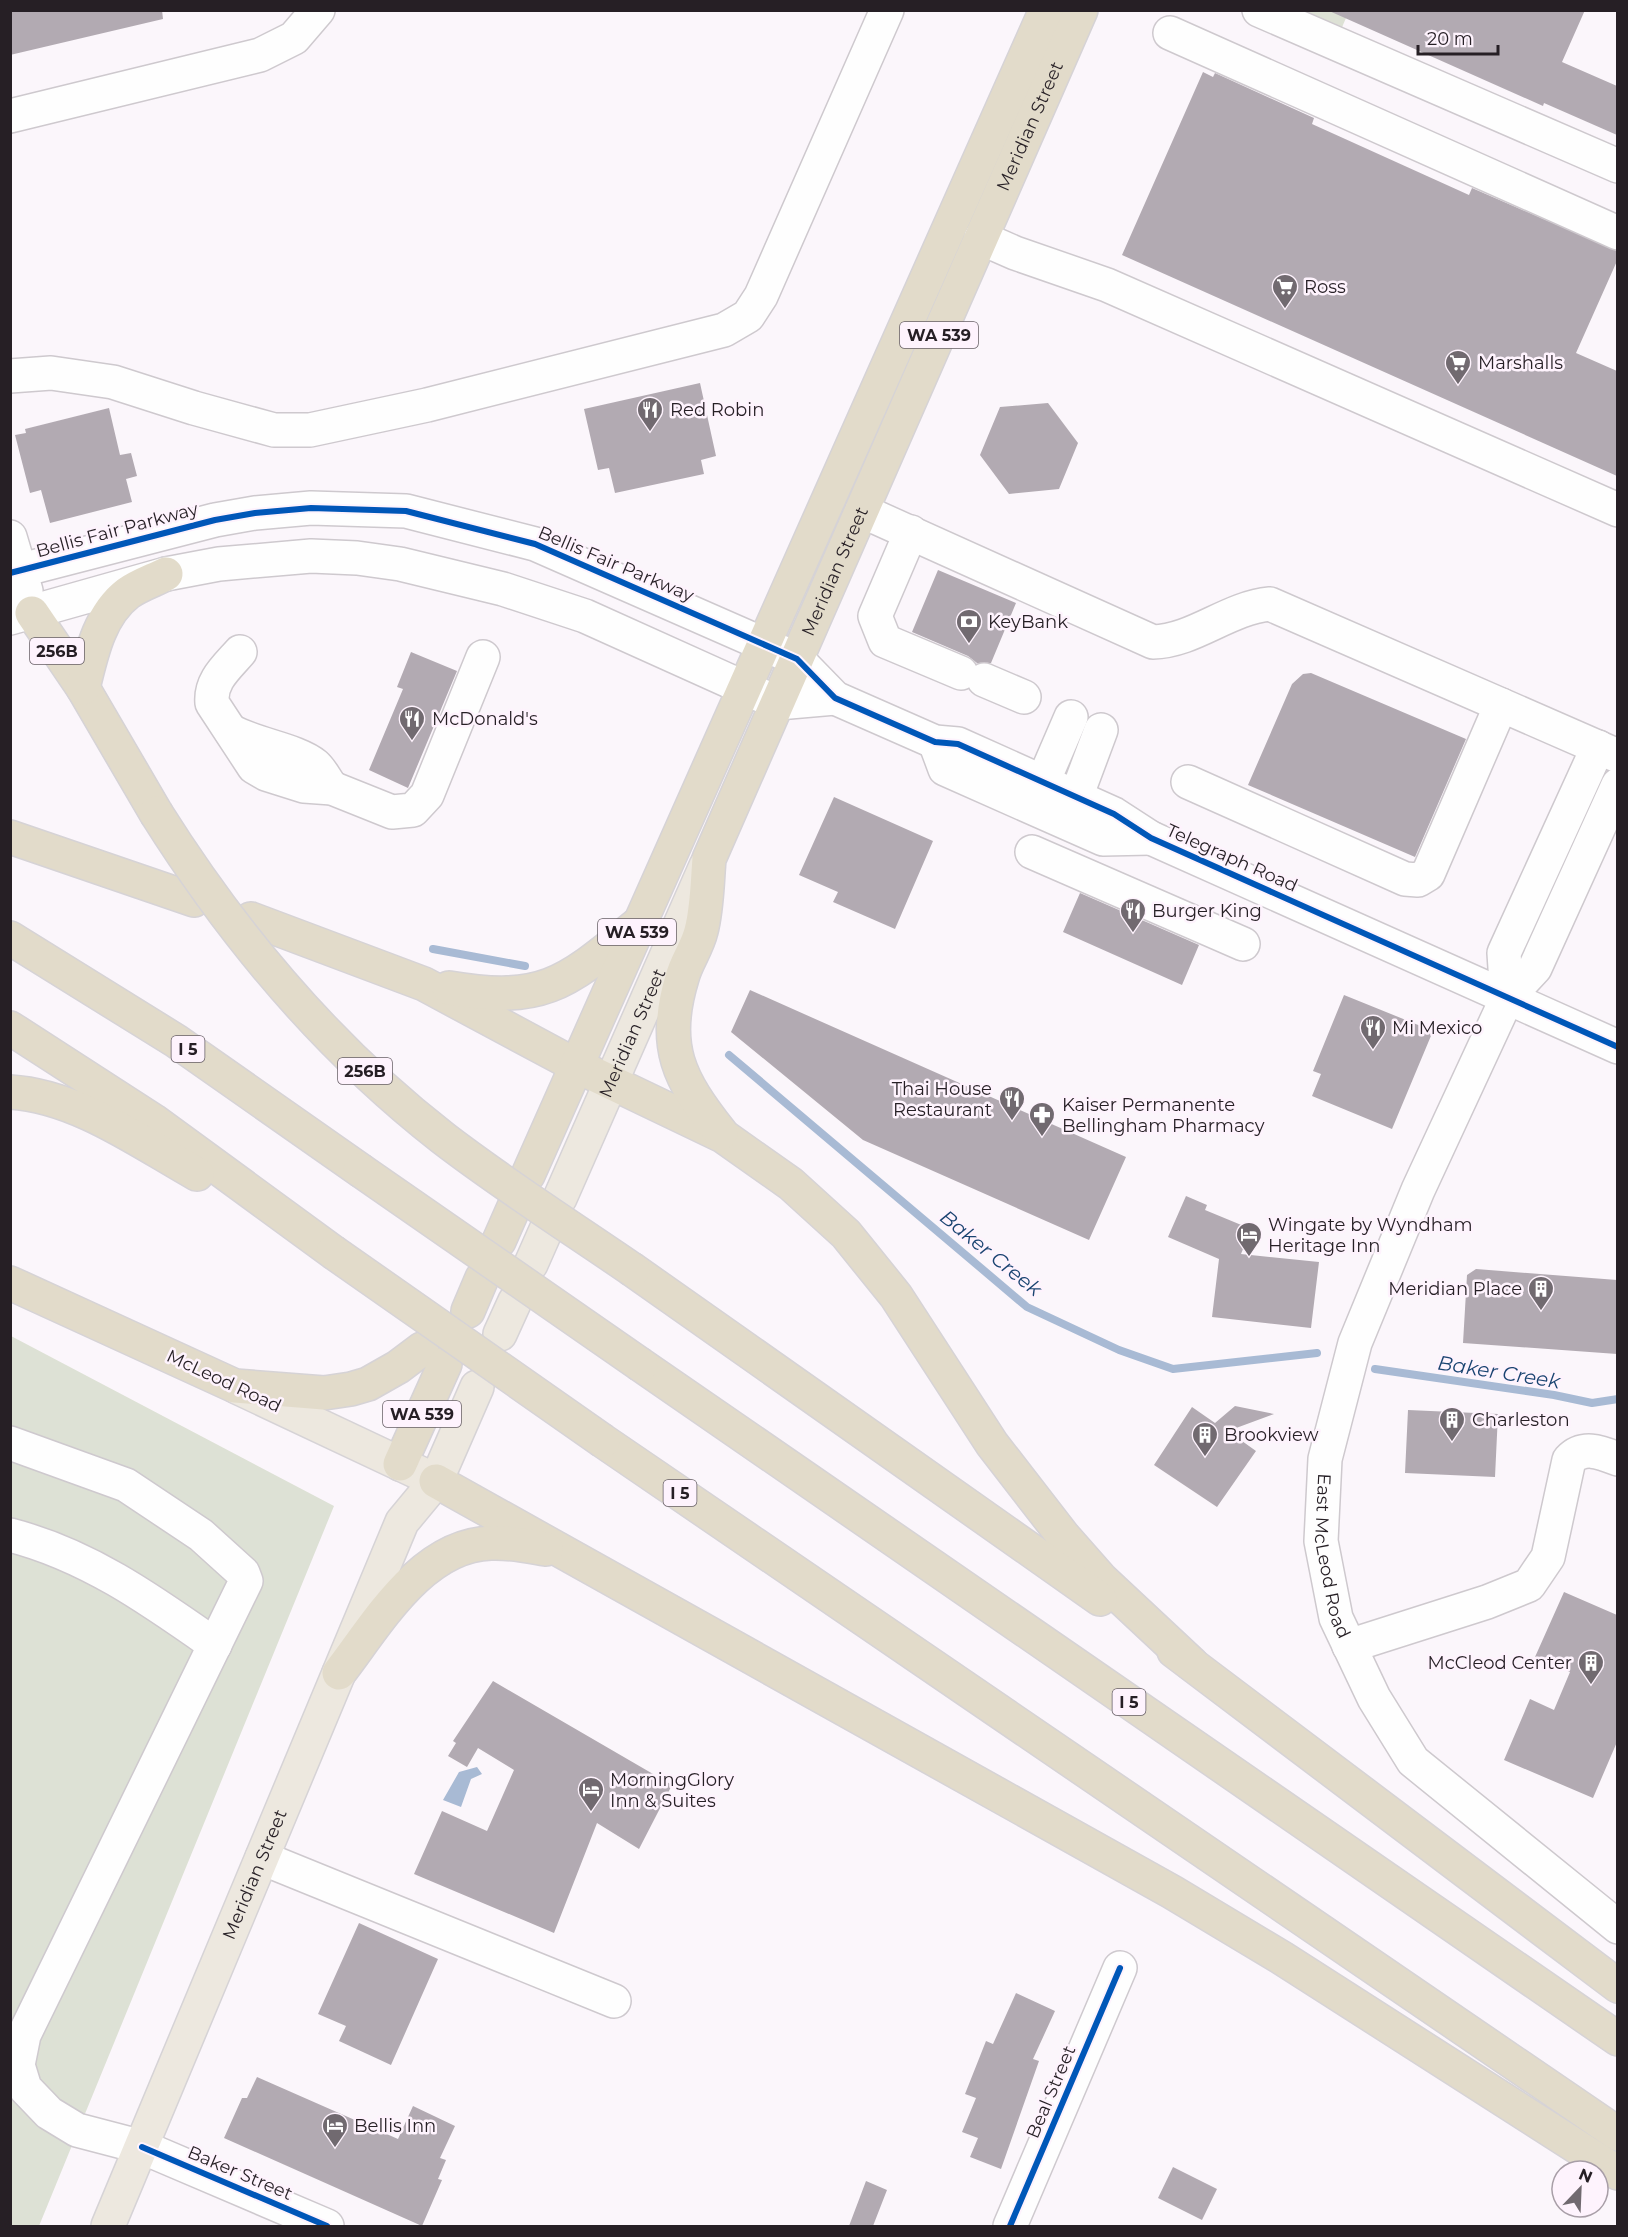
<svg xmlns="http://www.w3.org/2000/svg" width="1628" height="2237" font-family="Montserrat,sans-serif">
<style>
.green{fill:#dde1d5}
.water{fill:#a8bad4}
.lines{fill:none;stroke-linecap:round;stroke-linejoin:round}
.stream{stroke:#a8bad4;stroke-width:8}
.building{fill:#b2aab2}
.minor-casing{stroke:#cec9ce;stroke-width:36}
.major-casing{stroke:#d6d3d6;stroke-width:36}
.highway-casing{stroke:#d6d3d6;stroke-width:36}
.minor{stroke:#fefefe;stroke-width:33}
.major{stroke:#ede8df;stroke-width:33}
.highway{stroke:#e2dbca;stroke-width:33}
.highway-bridge-casing{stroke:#d6d3d6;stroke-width:36;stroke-linecap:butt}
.highway-bridge{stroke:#e2dbca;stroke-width:33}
.cycleway-casing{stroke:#fef3fd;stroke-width:10}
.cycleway{stroke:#0057b8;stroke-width:6}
.labels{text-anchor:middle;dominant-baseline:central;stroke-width:5;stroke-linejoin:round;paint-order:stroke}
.shield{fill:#fef3fd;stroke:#675f66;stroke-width:1.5}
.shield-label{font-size:16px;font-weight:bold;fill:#261f25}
.street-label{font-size:18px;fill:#261f25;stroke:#fef3fd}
.poi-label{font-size:18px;fill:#261f25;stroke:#fef3fd;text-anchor:start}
.water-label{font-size:20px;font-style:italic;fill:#1a4471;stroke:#fef3fd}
</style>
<rect width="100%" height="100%" fill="#fbf6fb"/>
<path class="green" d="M1298,11H1349L1340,32Z
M11,1336L334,1506L39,2226H11Z"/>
<path class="water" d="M477,1767L482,1774L471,1779L461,1807L443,1800L459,1772Z"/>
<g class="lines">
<path class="stream" d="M433,949L525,966
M729,1055L1027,1307L1119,1350L1173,1369L1317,1353
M1375,1369L1554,1395L1592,1403L1618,1399"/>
</g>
<path class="building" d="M10,10H162L163,19L10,55Z
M1327,10H1585L1562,62L1617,86V135L1544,103L1543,106Z
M1203,72L1213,77L1215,73L1314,118L1312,124L1469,195L1472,188L1617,251V261L1576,353L1617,371V476L1122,255Z
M700,383L716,456L701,460L704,474L615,493L609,468L598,470L584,409Z
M1048,403L1078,443L1059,489L1009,494L980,455L1000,407Z
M109,408L120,455L131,453L137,476L126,479L132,502L50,523L41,490L30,493L15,435L26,433L25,429Z
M938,570L1016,603L991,663H977L968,656L912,632Z
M411,652L457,671L408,788L369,770L403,689L397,687Z
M1311,673L1466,739L1415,857L1248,785L1292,684L1303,674Z
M834,797L933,841L895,929L833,902L838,892L799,875Z
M1080,893L1199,945L1182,985L1063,932Z
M750,990L1126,1157L1089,1240L863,1140L731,1032Z
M1344,995L1433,1031L1392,1129L1312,1096L1321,1074L1313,1071Z
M1186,1196L1207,1205L1205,1210L1251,1229L1241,1254L1319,1262L1311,1328L1212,1317L1219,1259L1168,1237Z
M1476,1269L1617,1280V1354L1463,1343L1467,1275Z
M1235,1406L1274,1414L1228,1431L1256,1451L1217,1507L1154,1465L1192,1407L1215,1423Z
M1408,1410L1498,1414L1495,1477L1405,1473Z
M1564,1592L1617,1615V1742L1593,1798L1504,1760L1530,1699L1554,1710L1570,1672L1535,1657Z
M493,1681L672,1785L639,1849L597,1823L554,1933L414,1874L442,1811L487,1831L514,1770L478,1748L467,1767L448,1756L456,1743L453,1741Z
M359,1923L438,1959L391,2065L339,2041L346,2026L318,2014Z
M1016,1993L1055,2011L1033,2059L1039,2061L1001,2169L970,2157L978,2138L962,2132L976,2098L965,2094L986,2041L993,2044Z
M257,2077L398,2139L413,2106L455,2126L440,2158L446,2160L438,2179L442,2180L422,2226L224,2138L242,2098H247Z
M1173,2167L1217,2189L1202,2220L1158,2198Z
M866,2181L887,2190L873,2226H849Z"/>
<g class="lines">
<defs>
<g id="minor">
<path d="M1259,10L1618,166"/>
<path d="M1170,33L1618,233"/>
<path d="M10,116L260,55L294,38L318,10"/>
<path d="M981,238L1015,253L1107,285L1618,510"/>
<path d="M10,376L51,373L113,382L194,408L274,430H310L427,405L724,330L748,316L761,296L887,10"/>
<path d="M862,511L1153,642C1194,641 1228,608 1270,604L1618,756"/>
<path d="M911,532L875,616L885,641L961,673"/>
<path d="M10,537L26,591"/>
<path d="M10,573L215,520L255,513L311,508L406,511L535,544L797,659L835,698L935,742L958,744L1114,814L1151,838L1618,1047"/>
<path d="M10,618L166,574L219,564L311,556L357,558L400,564L503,589L585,616L778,703L835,698"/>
<path d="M240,652C226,668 210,681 212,703L254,767L266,774L304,786L332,788L392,812L413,810L427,795L483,657"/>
<path d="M984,680L1024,697"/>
<path d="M231,731C256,745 297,750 315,765C322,771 326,781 332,788"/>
<path d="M935,742L945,769L1103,839L1151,838"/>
<path d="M1043,782L1071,717"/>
<path d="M1188,782L1405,879L1418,880L1428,874L1501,705"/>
<path id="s1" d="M1618,785L1535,968L1507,998L1418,1190L1355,1343L1325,1459L1321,1541L1336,1618L1374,1698L1413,1761L1618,1927"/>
<path d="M1076,797L1101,730"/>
<path d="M1032,852L1243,944"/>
<path d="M1507,998L1504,953L1598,747"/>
<path d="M10,1443L126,1485L201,1535L243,1573L246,1581L24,2035L18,2065L25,2088L49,2113L77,2130L142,2147L327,2226"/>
<path d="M10,1535C88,1555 151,1600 215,1645"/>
<path d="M1349,1646L1487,1602L1529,1585L1548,1557L1569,1460C1583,1445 1600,1452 1618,1459"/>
<path d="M262,1858L614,2001"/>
<path d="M1010,2226L1120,1968"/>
</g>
<g id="major">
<path id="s2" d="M560,1198L706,866"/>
<path d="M531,1264L546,1230"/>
<path d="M500,1334L515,1301"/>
<path d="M237,1387L426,1476"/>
<path id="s3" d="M108,2226L402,1522L436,1481L477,1387"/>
</g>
<g id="highway">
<path d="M32,613L83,688L156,813"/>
<path d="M83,688C91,655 99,615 128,593C139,585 154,580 166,574"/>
<path d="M10,837L194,900"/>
<path d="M251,919L424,984L577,1066L723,1136L791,1184L846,1234L896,1296L992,1444L1064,1537L1101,1579L1192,1664"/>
<path d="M10,938L176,1041L360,1170"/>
<path d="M449,988C544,1004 566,983 637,925"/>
<path d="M10,1028L154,1121L333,1252"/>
<path d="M10,1092C77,1096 140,1142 197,1174"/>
<path id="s4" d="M721,1133C679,1080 661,1046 682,978C686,962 697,948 701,931C707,908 707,882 709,859L1081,10"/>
<path d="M528,1175L1046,10"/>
<path d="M499,1241L514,1207"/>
<path d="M633,1270L1100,1599"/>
<path d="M10,1283L235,1386L324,1393L351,1389L368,1384L398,1367L422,1349"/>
<path d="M468,1311L482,1278"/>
<path d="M641,1365L1618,2039"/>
<path d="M603,1441L1618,2134"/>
<path d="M400,1464L445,1364"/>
<path d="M436,1481L1172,1892L1282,1958L1618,2173"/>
<path d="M1174,1651L1618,1986"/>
<path d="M339,1673C377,1624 421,1545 491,1543C510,1542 528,1546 546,1549"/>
</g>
</defs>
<use href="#minor" class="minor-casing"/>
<use href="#major" class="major-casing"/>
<use href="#highway" class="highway-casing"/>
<use href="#minor" class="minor"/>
<use href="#major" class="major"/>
<use href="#highway" class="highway"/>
<defs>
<path id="highway-bridge" d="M156,813C234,937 326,1047 443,1138C504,1185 569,1226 633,1270
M360,1170L641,1365
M333,1252L603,1441"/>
</defs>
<use href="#highway-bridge" class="highway-bridge-casing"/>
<use href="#highway-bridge" class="highway-bridge"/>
<defs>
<path id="cycleway" d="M10,573L215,520L255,513L311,508L406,511L535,544L797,659L835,698L935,742L958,744L1114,814L1151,838L1618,1047
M142,2147L327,2226
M1010,2226L1120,1968"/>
</defs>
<use href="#cycleway" class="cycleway-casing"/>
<use href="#cycleway" class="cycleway"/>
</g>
<defs>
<symbol id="supermarket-pin" viewBox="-11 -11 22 30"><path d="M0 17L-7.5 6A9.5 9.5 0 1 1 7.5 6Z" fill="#716a70" stroke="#fef3fd"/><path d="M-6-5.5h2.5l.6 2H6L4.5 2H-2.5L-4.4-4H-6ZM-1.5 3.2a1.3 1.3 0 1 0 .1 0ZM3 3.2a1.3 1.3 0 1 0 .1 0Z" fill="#fff"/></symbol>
<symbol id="restaurant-pin" viewBox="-11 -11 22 30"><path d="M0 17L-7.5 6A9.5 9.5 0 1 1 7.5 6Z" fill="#716a70" stroke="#fef3fd"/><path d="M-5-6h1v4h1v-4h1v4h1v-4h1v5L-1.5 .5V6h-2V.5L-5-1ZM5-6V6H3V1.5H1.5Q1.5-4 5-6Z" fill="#fff"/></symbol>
<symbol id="bank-pin" viewBox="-11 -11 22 30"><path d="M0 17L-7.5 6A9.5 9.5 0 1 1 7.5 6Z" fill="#716a70" stroke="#fef3fd"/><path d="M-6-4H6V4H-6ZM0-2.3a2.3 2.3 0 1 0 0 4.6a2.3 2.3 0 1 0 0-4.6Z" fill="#fff"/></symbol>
<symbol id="pharmacy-pin" viewBox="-11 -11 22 30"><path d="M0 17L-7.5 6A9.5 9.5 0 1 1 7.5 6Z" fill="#716a70" stroke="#fef3fd"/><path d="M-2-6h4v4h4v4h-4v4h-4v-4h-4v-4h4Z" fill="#fff"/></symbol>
<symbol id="hotel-pin" viewBox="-11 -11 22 30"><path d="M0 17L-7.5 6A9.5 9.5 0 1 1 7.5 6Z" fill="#716a70" stroke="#fef3fd"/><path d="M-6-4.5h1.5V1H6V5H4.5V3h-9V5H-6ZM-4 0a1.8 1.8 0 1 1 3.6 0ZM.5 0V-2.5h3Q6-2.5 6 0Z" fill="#fff"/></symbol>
<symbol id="building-pin" viewBox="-11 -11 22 30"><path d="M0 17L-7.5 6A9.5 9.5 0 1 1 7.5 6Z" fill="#716a70" stroke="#fef3fd"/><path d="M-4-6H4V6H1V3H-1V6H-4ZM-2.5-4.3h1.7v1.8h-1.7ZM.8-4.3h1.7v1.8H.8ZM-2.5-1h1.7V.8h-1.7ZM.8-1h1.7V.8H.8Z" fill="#fff"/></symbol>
</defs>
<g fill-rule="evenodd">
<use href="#supermarket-pin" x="1270" y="272" width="30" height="40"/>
<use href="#supermarket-pin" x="1443" y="348" width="30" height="40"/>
<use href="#restaurant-pin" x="635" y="395" width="30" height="40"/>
<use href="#bank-pin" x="954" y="607" width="30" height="40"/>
<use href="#restaurant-pin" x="397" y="704" width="30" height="40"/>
<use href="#restaurant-pin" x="1118" y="896" width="30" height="40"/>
<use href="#restaurant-pin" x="1358" y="1013" width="30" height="40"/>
<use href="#restaurant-pin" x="997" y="1084" width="30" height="40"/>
<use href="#pharmacy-pin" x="1027" y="1100" width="30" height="40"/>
<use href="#hotel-pin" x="1234" y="1220" width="30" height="40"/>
<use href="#building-pin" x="1526" y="1274" width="30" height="40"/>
<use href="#building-pin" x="1437" y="1405" width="30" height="40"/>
<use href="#building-pin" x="1190" y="1420" width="30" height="40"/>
<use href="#building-pin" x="1576" y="1648" width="30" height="40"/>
<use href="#hotel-pin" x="576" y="1775" width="30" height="40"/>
<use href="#hotel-pin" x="320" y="2111" width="30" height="40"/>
</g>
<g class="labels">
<g class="shield">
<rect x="900" y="322" width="78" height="26" rx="4.5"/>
<rect x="30" y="638" width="54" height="26" rx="4.5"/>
<rect x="598" y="919" width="78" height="26" rx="4.5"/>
<rect x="171.5" y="1036" width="33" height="26" rx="4.5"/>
<rect x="338" y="1058" width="54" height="26" rx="4.5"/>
<rect x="383" y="1401" width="78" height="26" rx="4.5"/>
<rect x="663.5" y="1480" width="33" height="26" rx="4.5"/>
<rect x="1112.5" y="1689" width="33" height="26" rx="4.5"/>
</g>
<g class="shield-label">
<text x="939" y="335">WA 539</text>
<text x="57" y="651">256B</text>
<text x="637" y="932">WA 539</text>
<text x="188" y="1049">I 5</text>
<text x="365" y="1071">256B</text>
<text x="422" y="1414">WA 539</text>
<text x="680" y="1493">I 5</text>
<text x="1129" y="1702">I 5</text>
</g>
<g class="street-label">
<text stroke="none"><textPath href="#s4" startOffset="1092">Meridian Street</textPath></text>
<text transform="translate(117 530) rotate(-15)">Bellis Fair Parkway</text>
<text transform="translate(616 564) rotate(23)">Bellis Fair Parkway</text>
<text stroke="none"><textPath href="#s4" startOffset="606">Meridian Street</textPath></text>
<text transform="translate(1232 858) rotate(24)">Telegraph Road</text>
<text stroke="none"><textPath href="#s2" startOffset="180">Meridian Street</textPath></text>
<text transform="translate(224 1381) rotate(25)">McLeod Road</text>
<text stroke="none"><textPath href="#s1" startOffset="837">East McLeod Road</textPath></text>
<text stroke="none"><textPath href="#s3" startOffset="381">Meridian Street</textPath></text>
<text transform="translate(1051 2092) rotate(-67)">Beal Street</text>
<text transform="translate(240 2173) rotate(23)">Baker Street</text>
</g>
<g class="poi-label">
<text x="1304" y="287">Ross</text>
<text x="1478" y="363">Marshalls</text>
<text x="670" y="410">Red Robin</text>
<text x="988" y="622">KeyBank</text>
<text x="432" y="719">McDonald's</text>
<text x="1152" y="911">Burger King</text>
<text x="1392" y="1028">Mi Mexico</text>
<text x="992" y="1089" text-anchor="end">Thai House<tspan x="992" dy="21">Restaurant</tspan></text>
<text x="1062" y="1105">Kaiser Permanente<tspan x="1062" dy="21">Bellingham Pharmacy</tspan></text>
<text x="1268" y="1225">Wingate by Wyndham<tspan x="1268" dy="21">Heritage Inn</tspan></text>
<text x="1522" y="1289" text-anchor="end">Meridian Place</text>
<text x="1472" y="1420">Charleston</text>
<text x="1224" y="1435">Brookview</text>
<text x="1572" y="1663" text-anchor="end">McCleod Center</text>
<text x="610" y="1780">MorningGlory<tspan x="610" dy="21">Inn &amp; Suites</tspan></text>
<text x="354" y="2126">Bellis Inn</text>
</g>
<g class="water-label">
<text transform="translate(991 1253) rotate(39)">Baker Creek</text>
<text transform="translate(1499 1372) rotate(9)">Baker Creek</text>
</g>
</g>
<rect width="1628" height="2237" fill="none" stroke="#261f25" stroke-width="24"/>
<g transform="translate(1580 2189) rotate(23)"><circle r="28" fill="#fef3fd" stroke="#a89ea7" stroke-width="1.5"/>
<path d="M0-4.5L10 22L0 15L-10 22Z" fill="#716a70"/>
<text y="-9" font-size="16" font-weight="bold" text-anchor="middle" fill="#261f25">N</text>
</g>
<path d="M1418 45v9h80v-9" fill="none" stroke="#261f25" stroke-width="3"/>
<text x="1427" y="45" font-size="18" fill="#261f25" stroke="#fef3fd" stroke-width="4.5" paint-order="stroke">20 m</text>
</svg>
